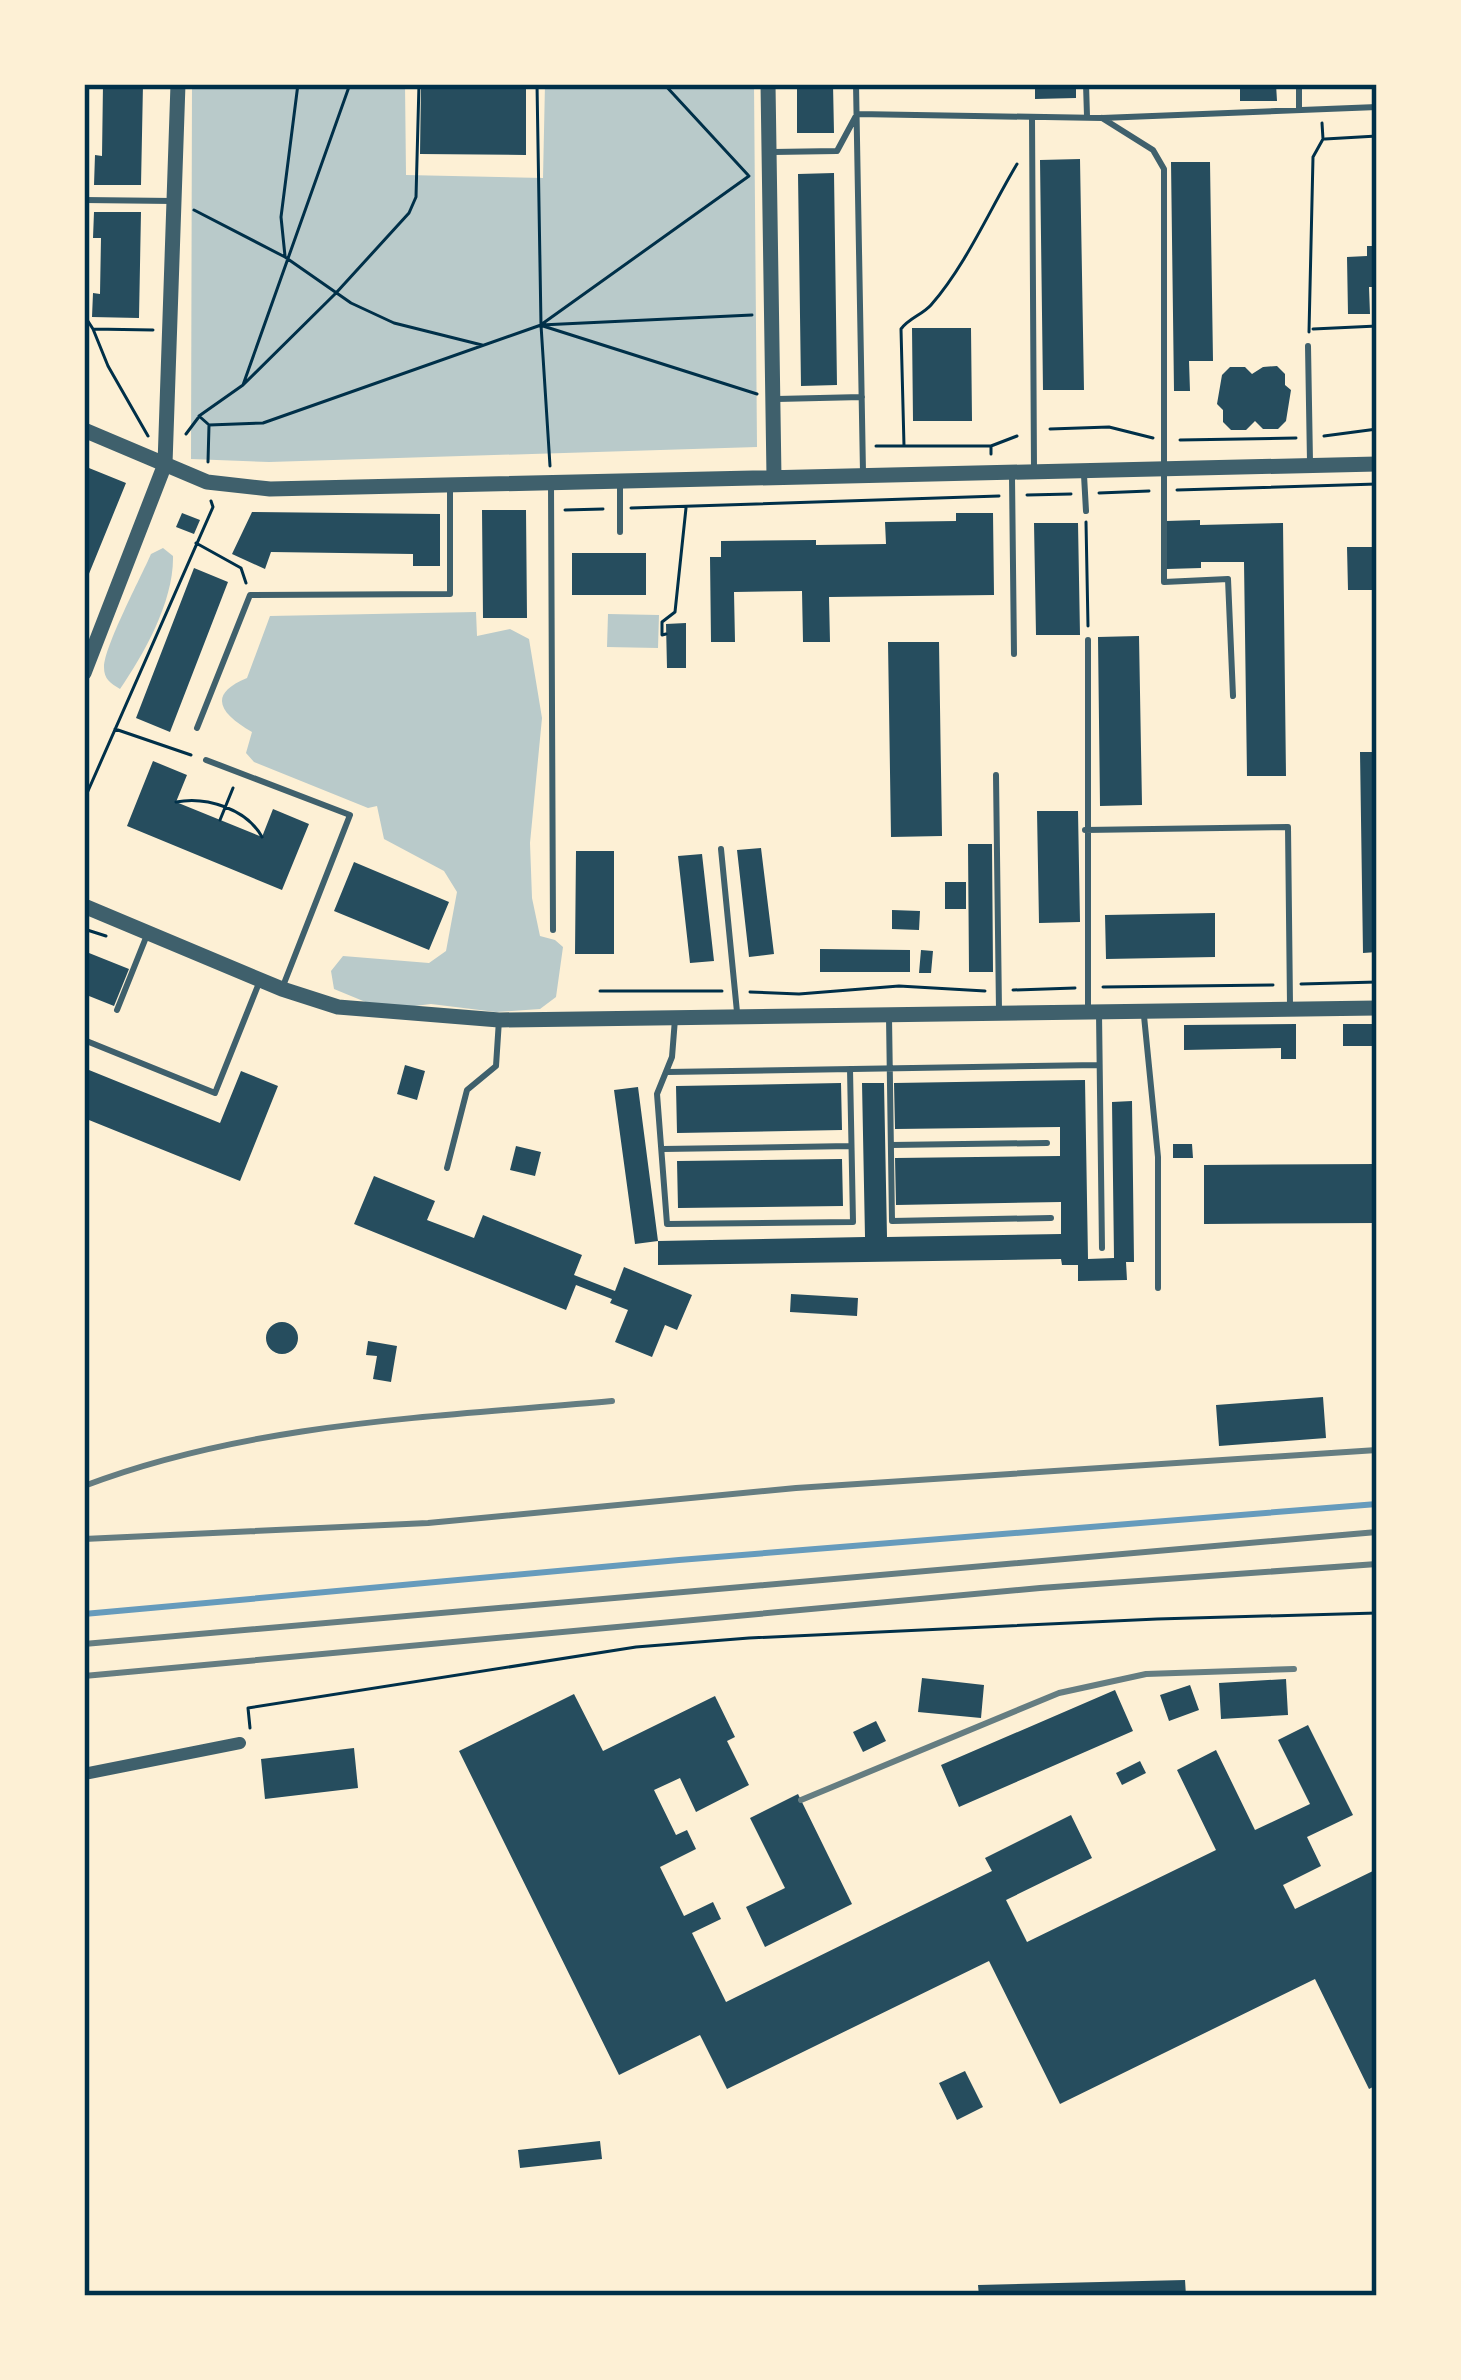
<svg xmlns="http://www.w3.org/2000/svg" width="1461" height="2380" font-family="'Fira Sans',sans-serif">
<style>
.green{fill:#b9caca}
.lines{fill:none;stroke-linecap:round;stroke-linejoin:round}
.stream{stroke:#669bbc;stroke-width:6}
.building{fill:#264d5e}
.path{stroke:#003049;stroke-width:3}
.service{stroke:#3f606c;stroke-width:6}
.minor{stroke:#3f606c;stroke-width:12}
.tertiary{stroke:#3f606c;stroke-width:15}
.rail{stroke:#657d81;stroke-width:6}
.neatline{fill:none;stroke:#003049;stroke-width:4.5}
</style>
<rect width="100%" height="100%" fill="#fdf0d5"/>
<path class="green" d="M192,84H405L406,175L543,178L545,84H754L757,447L269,462L191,459Z
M163,548L173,556C174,601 144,654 120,689C110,683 104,679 104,667C104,647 141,577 151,554Z
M476,612L477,636L510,629L529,639L542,718L530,843L532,898L540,936L555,940L563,947L556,997L540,1009L496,1012L431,1004L398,1008L368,1003L334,989L331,971L343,956L429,963L446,951L457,892L444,871L384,839L377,806L368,808L254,762L246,753L252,732C221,714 206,695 247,678L270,616Z
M608,614L659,615L658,648L607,647Z"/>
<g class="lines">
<path class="stream" d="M84,1614L679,1560L1377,1504"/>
</g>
<path class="building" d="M103,84H143L141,185H94L95,155L102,156Z
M421,84H526V155L420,154Z
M797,84H833L834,133H797Z
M1035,84H1076V98L1035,99Z
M1240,84H1276L1277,101H1240Z
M1080,159L1084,390H1043L1040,160Z
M1171,162H1210L1213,361H1189L1190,391H1174Z
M834,173L837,385L801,386L798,174Z
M94,212H141L139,318L92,317L93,293L100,294L101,238H93Z
M1367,246H1377V287H1369L1370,314H1348L1347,257L1367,256Z
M912,328H971L972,421H913Z
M1277,366L1285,374V385L1291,390L1286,421L1278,429H1263L1255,421L1246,430H1231L1223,422V410L1217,404L1222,375L1230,367H1245L1252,374L1263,367Z
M84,466L126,483L84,586Z
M482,510H526L527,618H483Z
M252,512L440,514V566H413V554L271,552L265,569L232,554Z
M182,513L200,520L194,534L176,527Z
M956,513H993L994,595L829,597L830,642H803L802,591L734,592L735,642H711L710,557H721V541L816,540V545L886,544L885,522L956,521Z
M1200,520V525L1283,523L1286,776H1247L1244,562H1201V568L1167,569L1166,521Z
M1034,523H1078L1080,635H1036Z
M1347,547H1377V590H1348Z
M572,553H646V595H572Z
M194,568L228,582L170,732L136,718Z
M686,623V668H667L666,624Z
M1139,636L1142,805L1100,806L1098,637Z
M888,642H939L942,836L891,837Z
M1360,752H1377V952L1363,953Z
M153,761L187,775L176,802L262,837L273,809L309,824L282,890L127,826Z
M1037,811H1078L1080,922L1039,923Z
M968,844H992L993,972H969Z
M761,848L774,954L749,957L737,850Z
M576,851H614V954H575Z
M702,854L714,961L690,963L678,856Z
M354,862L449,902L429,950L334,911Z
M945,882H966V909H945Z
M892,910L920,911L919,930L892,929Z
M1215,913V957L1106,959L1105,915Z
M820,949L910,950V972H820Z
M921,950L933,951L931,973H919Z
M84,951L129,969L114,1006L84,994Z
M1296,1024V1059H1281V1048L1184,1050V1025Z
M1343,1024H1377V1046H1343Z
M405,1065L425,1071L417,1100L397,1094Z
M84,1068L220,1123L241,1071L278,1086L240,1181L84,1118Z
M1085,1080L1088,1259L1114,1258L1112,1102L1132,1101L1134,1262H1126L1127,1280L1078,1281V1265H1062L1061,1259L658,1265V1241L865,1237L862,1083H884L887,1237L1061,1234V1202L896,1205L895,1158L1060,1156V1127L895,1129L894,1083Z
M841,1083L842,1130L677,1133L676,1086Z
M638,1087L658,1241L635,1244L614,1090Z
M1173,1144H1192L1193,1158H1173Z
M516,1146L541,1152L535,1176L510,1170Z
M842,1159L843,1206L678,1208L677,1161Z
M1377,1164V1223L1204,1224V1165Z
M374,1176L435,1201L427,1220L474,1238L483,1215L582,1255L574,1275L615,1291L624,1267L692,1295L677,1330L665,1325L652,1357L615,1342L628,1310L610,1303L612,1299L576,1285L566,1310L354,1224Z
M791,1294L858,1298L857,1316L790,1312Z
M266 1338a16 16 0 1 1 32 0a16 16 0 1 1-32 0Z
M368,1341L397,1346L391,1382L373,1379L377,1356L366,1355Z
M1323,1397L1326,1438L1219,1446L1216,1405Z
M922,1678L984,1685L981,1718L918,1712Z
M1286,1679L1288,1715L1221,1719L1219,1683Z
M1190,1685L1199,1710L1169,1721L1160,1695Z
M1115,1690L1133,1731L959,1807L941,1765Z
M574,1694L603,1751L715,1696L735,1737L727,1741L749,1785L696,1812L680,1778L654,1790L676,1835L687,1830L696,1849L660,1867L684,1916L713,1902L721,1919L692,1933L726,2002L992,1871L985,1858L1071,1815L1092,1858L1006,1900L1027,1942L1216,1850L1177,1770L1216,1750L1255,1830L1310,1804L1278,1740L1308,1725L1353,1815L1307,1837L1321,1866L1283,1885L1295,1909L1377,1869V2085L1369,2089L1315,1979L1060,2104L989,1961L727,2089L700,2035L619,2075L459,1751Z
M876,1721L886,1741L863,1752L853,1732Z
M354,1748L358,1788L265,1799L261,1759Z
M1140,1761L1146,1773L1122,1785L1116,1773Z
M798,1794L852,1904L765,1947L746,1907L785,1888L750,1818Z
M965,2071L983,2107L957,2120L939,2083Z
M600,2141L602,2159L520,2168L518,2150Z
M1185,2280L1186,2296H979L978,2285Z"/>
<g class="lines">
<path class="path" d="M537,84L541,325L550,466
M664,84L748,175
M1325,139L1377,136
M194,210L285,257L351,303L394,323L482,345
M285,256L281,217L298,84
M84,315L93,329L153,330
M542,324L749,176
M543,326L757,394
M93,329L108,366L148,436
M1313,329L1377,326
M1309,332L1313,157L1323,139L1322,123
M244,384L336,293L409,213L416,197L419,84
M208,424L199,416L243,385L350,84
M1050,429L1109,427L1153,438
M186,434L198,418
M1324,436L1377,429
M1180,440L1296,438
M876,446H991V454
M904,446L901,329C909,318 922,315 931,305C966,265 990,209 1017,164
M991,446L1017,436
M208,462L209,425L263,423L541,325L752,315
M1177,490L1377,484
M1099,493L1149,491
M1027,495L1071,494
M631,508L999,496
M565,510L603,509
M1086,522L1088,626
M196,543L241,568L246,583
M666,634L662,635V622L675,612L686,508
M115,729L191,755
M84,800L213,507L211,501
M176,802C206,796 247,809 262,837
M220,820L233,788
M84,929L106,936
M1301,984L1377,982
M1103,987L1273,985
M1013,990L1075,988
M600,991H722
M750,992L799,994L899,986L985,991
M250,1728L248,1708L636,1647L749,1638L1157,1619L1377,1613"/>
<path class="service" d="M856,84L863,472
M1086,84L1087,116
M1299,84V108
M1032,118L1034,469
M1102,118L1153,150L1164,169V582L1228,579L1233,696
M773,152L837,151L857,114L1102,118L1377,107
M84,200L173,201
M1308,346L1310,462
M777,399L862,397
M1084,475L1086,511
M1012,477L1014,654
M620,481V532
M551,484L553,930
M1088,640V1008
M197,728L250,595L450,594V485
M206,760L350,815L283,986
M996,775L999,1011
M1085,830L1288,827L1290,1005
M721,849L737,1012
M117,1010L147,935
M1099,1013L1102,1248
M1144,1016L1158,1157V1288
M889,1017L892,1221L1051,1218
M675,1019L672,1057L657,1094L667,1224L853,1222L850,1069
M84,1040L215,1093L259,983
M667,1072L1099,1065
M891,1145L1047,1143
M663,1149L851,1146
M447,1168L467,1090L496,1066L499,1020"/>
<path class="minor" d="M84,1774L240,1743"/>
<path class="tertiary" d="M768,84L774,477
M84,430L207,482L270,489L1377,464
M84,673L165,464L178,84
M84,906L282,989L338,1007L499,1020L1377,1008"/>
<path class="rail" d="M84,1486C252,1422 436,1417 612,1401
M84,1539L428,1523L796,1488L1377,1450
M84,1644L1377,1532
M84,1676L1040,1588L1377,1564
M801,1800L1059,1693L1146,1674L1294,1669"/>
</g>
<rect width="1461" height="2380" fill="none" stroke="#fdf0d5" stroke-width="174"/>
<rect x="87" y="87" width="1287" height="2206" class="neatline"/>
</svg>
